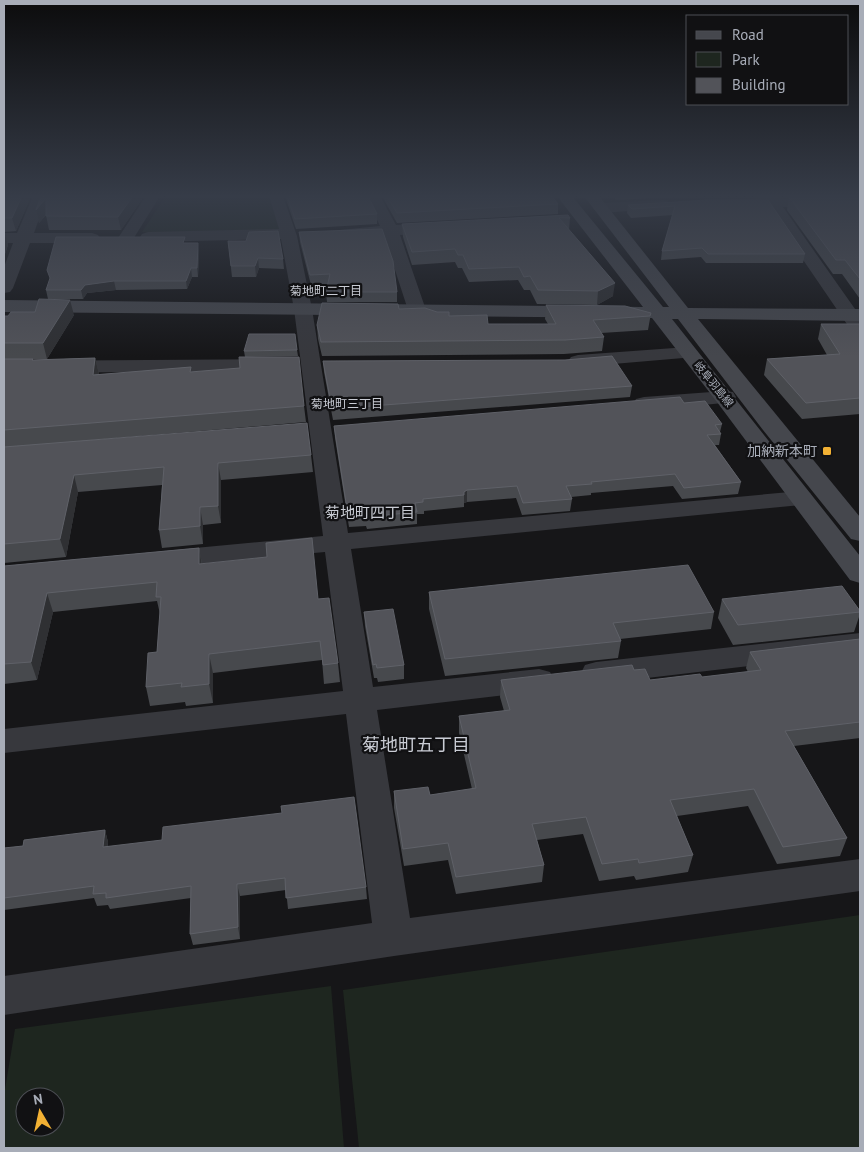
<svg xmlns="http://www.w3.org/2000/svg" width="864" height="1152" font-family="'PT Sans','Noto Sans JP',sans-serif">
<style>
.green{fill:#1e261f;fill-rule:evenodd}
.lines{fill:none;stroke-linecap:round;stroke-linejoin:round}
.street{fill:#37383d;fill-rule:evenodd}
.secondary{fill:#45474d;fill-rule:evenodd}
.wall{fill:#47494d}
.shaded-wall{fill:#2f3033}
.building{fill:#525359;stroke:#5f6168}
.poi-dot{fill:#f2b134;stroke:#111113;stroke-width:2}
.labels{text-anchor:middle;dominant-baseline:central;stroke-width:4.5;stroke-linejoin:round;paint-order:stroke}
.far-street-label{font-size:11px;fill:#a8adb8;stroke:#111113}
.far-neighbourhood-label{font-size:12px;fill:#c9ccd4;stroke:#111113}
.poi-label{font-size:14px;fill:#a8adb8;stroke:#111113;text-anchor:end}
.neighbourhood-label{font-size:15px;fill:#c9ccd4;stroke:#111113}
.near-neighbourhood-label{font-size:18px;fill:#c9ccd4;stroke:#111113}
</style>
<rect width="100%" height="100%" fill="#161618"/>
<path class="green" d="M166,196H269L280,231L155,234L142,232Z
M860,915V1148H359L343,990Z
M331,986L344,1148H4V1095L15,1029ZM25,1097H55V1127H25Z"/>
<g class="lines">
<path class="street" d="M33,196H47L34,233H92L98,235L100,238L98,241L92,243H30L13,288L10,292L4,293V267L13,243H4V233H17Z
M146,196H160L132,241H120L118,238Z
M269,196H283L297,236L312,309L348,533L801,491L810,493L813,498L810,503L801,505L351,549L373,687L539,669L550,672L554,680L550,688L539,691L377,710L410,918L860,859V891L394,956L4,1015V976L372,923L346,714L4,753V729L343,691L325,552L163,567L153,565L150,559L153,553L163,551L323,536L294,309L281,239L148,242L142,240L140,237L142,234L148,232L279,229Z
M366,196H380L396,225L440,223L446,225L448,228L446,231L440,233L400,235L426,310L424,314L417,316L410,314L408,310L384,236L345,238L339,236L337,233L339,230L380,226Z
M760,196H774L776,198L860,199V209L783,207L860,316V335L853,333L767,207H732L727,205L724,202L727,199L761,198Z
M664,200L669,202L672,205L669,208L601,213L596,211L593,208L596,205L601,203Z
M688,347L695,349L698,353L695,357L578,367L571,365L568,361L571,357L578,355Z
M277,359L284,361L287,365L284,369L277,371L4,373V361Z
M725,391L733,392L736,397L733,402L644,411L636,409L633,404L636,399L644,397Z
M860,633V653L596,684L585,681L581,673L585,665L596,662Z"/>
<path class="secondary" d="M557,196H572L663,307H669L584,196H599L688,308L860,309V321L698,319L860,517V541L851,539L763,430L678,319H672L860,556V583L850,580L717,402L652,318L4,312V300L643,307Z"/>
</g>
<path class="wall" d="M4,196H31L16,231L4,232L8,245L4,257Z
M144,196L121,230H49L46,215L39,223L36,210Z
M285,196H368L377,214V224L296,229Z
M382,196H552L558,204V214L397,223Z
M612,196H693L616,200Z
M809,196H860V198Z
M789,197L860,198V299L842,274H833L787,210Z
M707,200L805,254L803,263H706L701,257L661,260L662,251L673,215L631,218L627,213L628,205Z
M570,218L569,230L613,296L597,305L537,304L530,290H524L518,280L469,282L462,268H458L455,262L412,265L403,237L402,224Z
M299,232L397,292V302H327L326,292L328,284L311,285L300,242Z
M228,241L283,259L284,269L259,268L256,277H232Z
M186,243L199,251L198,277H192L187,289L116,290L87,293L83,299H48L46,290Z
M546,305L651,313L648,330L601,333L604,337L602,351L564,354L322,356L318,339L317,325L399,309L437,312L449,316L488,324H548L545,319Z
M74,315L47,359H33V360L95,358L99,374L191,372L304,406L306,422L93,440L311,455L313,472L221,480V523L203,525V544L162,548L159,530L162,485L78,492L66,557L4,563V316Z
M821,324H860V414L802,419L764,375L767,359L827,355L818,339Z
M297,350L298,356L245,357L244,351Z
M323,361L632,386L630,397L333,420L324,372Z
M684,403L722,424L720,432L721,434L719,445H715L741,482L738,494L682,499L673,486L591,493V495L571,497L572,499L570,511L522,515L516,498L467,502L464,503V507L424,511V514H417V524L367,529L366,526L349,527L335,438L334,426Z
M199,548L202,564L318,599L338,663L340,682L324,684L322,660L213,673V703L186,706L185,702L150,706L146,687L157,652L160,614L157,601L53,612L37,680L4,684V566Z
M429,592L714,612L711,629L620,639L621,641L618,658L445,676L429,609Z
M722,599L860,611V614L854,632L733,645L718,618Z
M364,612L404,665V679L378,682L377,678H374L365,626Z
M860,639V738L794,746L847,838L840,856L777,864L748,806L677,816L693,855L688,872L636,880L634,876L599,881L583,834L537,840L544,865L542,882L456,894L448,860L404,866L394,808V791L430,795L472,789L459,733V716L504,711L500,697L501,680L634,670L650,680L702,677L748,672L746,668L750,652Z
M105,830L108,842V846L366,887L367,899L288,909L286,890L240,896V939L193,945L190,934L191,898L110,909L108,905L97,906L94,898L4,910V848L23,846Z"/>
<path class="shaded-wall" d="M22,196H31L16,231L12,218Z
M133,196H144L121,230L118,217Z
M46,198L49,211L39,223L36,210Z
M4,231L8,245L4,257Z
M198,243L199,251L198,277L197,268Z
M258,258L259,268L256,277L255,266Z
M191,268L192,277L187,289L186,281Z
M114,281L116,290L87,293L83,299L81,290L85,285Z
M615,283L613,296L597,305L598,291Z
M70,300L74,315L47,359L43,343Z
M95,358L99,374L93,375Z
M218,463L221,480V523L218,506Z
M74,475L78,492L66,557L60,539Z
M467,490V502L464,503V492Z
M200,507L203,525V544L200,526Z
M199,548L202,566L199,564Z
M47,593L53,612L37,680L31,662Z
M209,654L213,673V703L209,684Z
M105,830L108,842L107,858L103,847Z
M237,884L240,896V939L238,927Z"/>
<path class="building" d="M4,196H22L12,218H4Z
M41,196H133L118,217L46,216V198L36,210Z
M287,196H368L377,214L295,219Z
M387,196H552L558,204L397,213Z
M789,197L860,198V279L845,260H836Z
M707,200H768L805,254H708L702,248L662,251L675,206L632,209L628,205Z
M568,215L570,218H559L615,283L598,291L538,290L530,276L524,277L519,267L469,269L463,255H458L455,249L412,252L402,224Z
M382,229L393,261L397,292H326L330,274L310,275L299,232Z
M278,231L283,259L258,258L255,266H231L228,241H246L249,232Z
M56,237H185L183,243H198L197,268H191L186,281H114L85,285L81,290H46L50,278L47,270Z
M39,299L70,300L43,343H4V316H8L11,312H35Z
M322,303L398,304L399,309L425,308L437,312H449V316L487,315L488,324H556L546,305L625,306L651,313L650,316L593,320L604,337L565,340L321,342L317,325Z
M821,324H860V398L806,403L767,359L840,354Z
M249,334H295L297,350L244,351Z
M612,356L632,386L332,409L323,361L565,360Z
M239,357H299L304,406L4,430V359H33L32,360L95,358L93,375L191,367L190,372L240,368Z
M680,397L684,403L705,401L722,424L715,425L721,434L707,435L741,482L684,488L675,474L591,482L592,484L566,486L572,499L523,503L517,486L467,490L464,492V495L423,499V502L415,503L417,512L366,517V514L348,515L334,426Z
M307,423L311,455L218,463V506L200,507V526L159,530L164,467L74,475L60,539L4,544V447Z
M312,538L318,599L329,598L338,663L323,665L320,641L209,654V684L181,687L182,683L146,687L148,653L157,652L161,597H156L157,582L47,593L31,662L4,664V566L199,548V564L267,557L266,543Z
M688,565L714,612L613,623L621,641L445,659L429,592Z
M842,586L860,611V612L738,625L722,599Z
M393,609L404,665L377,668L376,664L373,665L364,612Z
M860,639V722L785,731L847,838L783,847L754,789L670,800L693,855L639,863L638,859L602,864L586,817L532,824L544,865L456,877L448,843L403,849L394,791L428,787L430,795L476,788L459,716L510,710L501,680L632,665L634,670L645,669L650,680L700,674L702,677L761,670L750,652Z
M354,797L366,887L286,898L285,878L237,884L238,927L190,934L191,886L106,898V893L93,894L94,886L4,898V848L23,846L24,840L105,830L103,847L162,840L163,827L282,813L281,806Z"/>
<linearGradient id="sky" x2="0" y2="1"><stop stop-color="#0c0c0d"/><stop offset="0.55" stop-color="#363c48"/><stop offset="1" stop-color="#363c48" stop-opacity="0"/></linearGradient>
<rect width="864" height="357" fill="url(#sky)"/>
<rect class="poi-dot" x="822" y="446" width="10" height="10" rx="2.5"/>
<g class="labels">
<g class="far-street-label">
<text transform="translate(714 384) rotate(51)">岐阜羽島線</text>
</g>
<g class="far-neighbourhood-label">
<text x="326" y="290">菊地町二丁目</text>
<text x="347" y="403">菊地町三丁目</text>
</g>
<g class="poi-label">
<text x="817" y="451">加納新本町</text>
</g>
<g class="neighbourhood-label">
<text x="370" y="512">菊地町四丁目</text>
</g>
<g class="near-neighbourhood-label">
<text x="416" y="744">菊地町五丁目</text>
</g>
</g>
<rect width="864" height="1152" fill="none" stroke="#a8adb8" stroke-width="10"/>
<rect x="686" y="15" width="162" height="90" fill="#111113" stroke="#4d4f55"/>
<rect x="696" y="31" width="25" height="8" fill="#45474d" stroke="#4d4f55"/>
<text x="732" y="40" font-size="15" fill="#a8adb8">Road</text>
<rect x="696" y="52" width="25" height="15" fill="#1e261f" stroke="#4d4f55"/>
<text x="732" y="65" font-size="15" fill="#a8adb8">Park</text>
<rect x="696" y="78" width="25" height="15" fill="#525359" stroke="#4d4f55"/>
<text x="732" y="90" font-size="15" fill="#a8adb8">Building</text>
<g transform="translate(40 1112) rotate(351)"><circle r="24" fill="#111113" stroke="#4d4f55"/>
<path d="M0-4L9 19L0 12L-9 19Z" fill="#f2b134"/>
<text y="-8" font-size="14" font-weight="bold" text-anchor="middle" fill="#a8adb8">N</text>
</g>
</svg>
